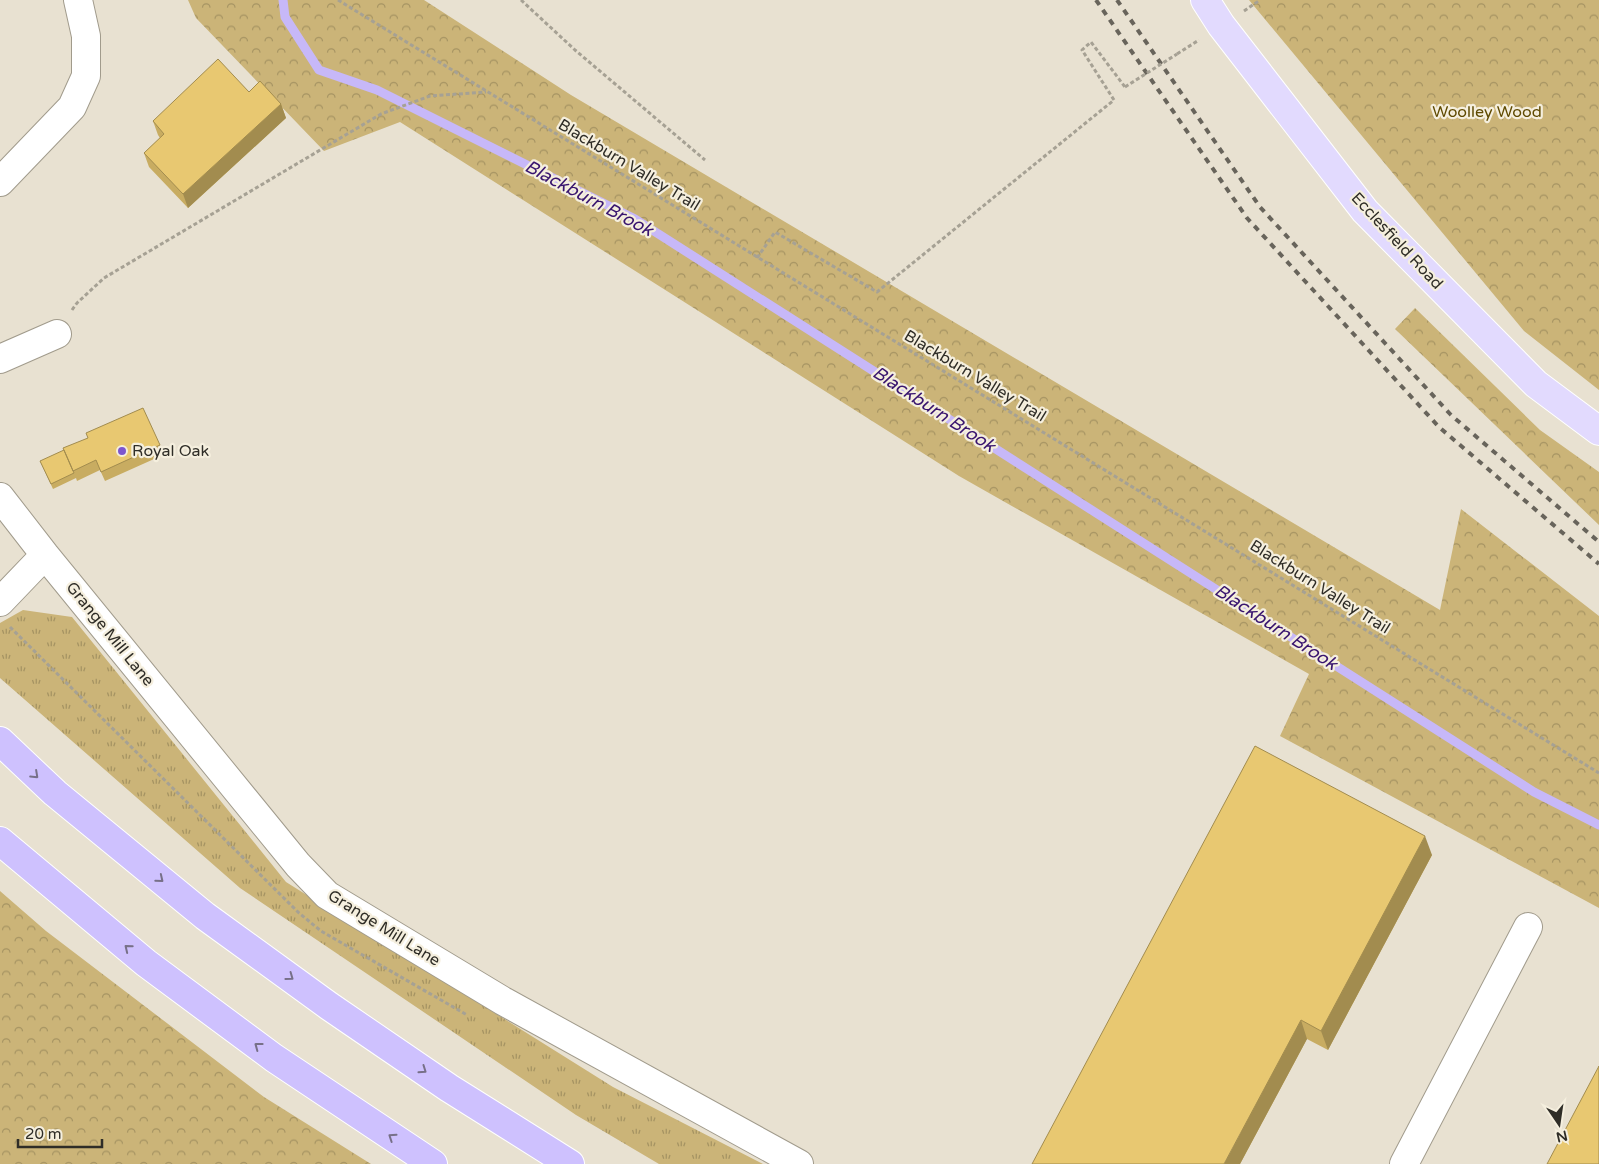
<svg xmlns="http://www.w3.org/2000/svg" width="1599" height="1164" font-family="'Varela Round',sans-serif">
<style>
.grass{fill:url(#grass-tufts)}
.forest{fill:url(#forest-crowns)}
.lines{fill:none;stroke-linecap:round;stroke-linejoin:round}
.stream{stroke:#c7b8f8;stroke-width:9}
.minor-casing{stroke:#a19b8c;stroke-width:30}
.major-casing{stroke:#fff;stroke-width:30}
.highway-casing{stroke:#fff;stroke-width:30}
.path{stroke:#a6a194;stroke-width:3;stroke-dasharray:4 2.5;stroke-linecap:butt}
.minor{stroke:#fff;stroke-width:28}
.major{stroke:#e2dafe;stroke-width:28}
.highway{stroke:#cec1fe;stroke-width:28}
.rail{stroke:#68645b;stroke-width:4;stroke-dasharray:6 6;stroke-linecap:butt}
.path-bridge{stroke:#a6a194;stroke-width:3;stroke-dasharray:4 2.5;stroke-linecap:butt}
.wall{fill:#c8ac61}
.shaded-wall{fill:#a28c4f}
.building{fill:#e8c871;stroke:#a28c4f}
.oneway{stroke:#777088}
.poi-dot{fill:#7c55ce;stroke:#f5efde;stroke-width:2}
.labels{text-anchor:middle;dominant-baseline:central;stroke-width:4.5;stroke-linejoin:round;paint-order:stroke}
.park-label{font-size:16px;fill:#5f4a00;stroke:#f5efde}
.street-label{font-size:16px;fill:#2f2d27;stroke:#f5efde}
.poi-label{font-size:16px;fill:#2f2d27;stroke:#f5efde;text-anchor:start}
.water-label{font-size:18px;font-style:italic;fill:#39156f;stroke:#f5efde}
</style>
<defs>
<pattern id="grass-tufts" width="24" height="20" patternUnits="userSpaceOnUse" patternTransform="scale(1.25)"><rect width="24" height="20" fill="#cbb478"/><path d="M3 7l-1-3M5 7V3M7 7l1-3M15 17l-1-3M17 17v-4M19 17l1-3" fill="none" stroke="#a59362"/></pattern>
<pattern id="forest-crowns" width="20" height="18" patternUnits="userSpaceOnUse" patternTransform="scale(1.25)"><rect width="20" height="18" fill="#cbb478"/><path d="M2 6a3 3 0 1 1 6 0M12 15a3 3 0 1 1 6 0" fill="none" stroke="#a59362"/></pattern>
</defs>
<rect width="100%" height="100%" fill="#e8e1d1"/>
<path class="grass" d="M23,610L72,617L286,882L613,1087L763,1164H659L576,1115L240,888L0,678V623Z"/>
<path class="forest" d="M188,0H424L571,95L1440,610L1461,509L1599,616V908L1280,736L1309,674L959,476L400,122L324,151L196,18Z
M1249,0H1599V390L1524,331Z
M1415,308L1540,430L1599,472V525L1395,329Z
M0,891L46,931L264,1097L371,1164H0Z"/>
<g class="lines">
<path class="stream" d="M283,0L285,17L319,70L377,90L635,219L1534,792L1599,825"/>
<defs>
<path id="minor" d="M0,182L72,107L86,76V36L78,0
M0,359L57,334
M0,497L45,555L298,865L327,895L503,1001L799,1164
M0,602L45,555
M1404,1164L1528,927"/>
<path id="major" d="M1205,0L1221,25L1365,211L1536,384L1599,431"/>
<path id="highway" d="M0,741L55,793L205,916L329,1006L449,1088L570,1164
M0,841L146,963L274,1058L433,1164"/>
</defs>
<use href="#minor" class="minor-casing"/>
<use href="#major" class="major-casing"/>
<use href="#highway" class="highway-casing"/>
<path class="path" d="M338,0L1599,773
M521,0L575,50L705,160
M1244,11L1260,0
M1177,54L1199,40
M757,258L775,232L877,292L1114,100L1082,50L1091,42L1125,87
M72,310L77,303L104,278L381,114L430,96L486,92
M10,627L299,913L321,931L467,1015"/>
<use href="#minor" class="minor"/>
<use href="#major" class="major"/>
<use href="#highway" class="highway"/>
<path class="rail" d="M1096,0L1247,218L1439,427L1599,564
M1117,0L1260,207L1451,415L1599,542"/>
<path class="path-bridge" d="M1125,87L1177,54"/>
</g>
<path class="wall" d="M249,92L281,104L286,118L188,208L149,167L144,153L160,138L158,135L153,121Z
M160,445L163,455L105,481L100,470L77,481L76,478L53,489L40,461Z
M1255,746L1432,855L1328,1050L1307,1039L1240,1164Z"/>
<path class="shaded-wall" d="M281,104L286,118L188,208L183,194Z
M1425,836L1432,855L1328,1050L1321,1031Z
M1301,1020L1307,1039L1240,1164H1224Z"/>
<path class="building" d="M218,59L249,92L260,81L281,104L183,194L144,153L164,134L153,121Z
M143,408L160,445L101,472L96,460L73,471L63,448L88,438L86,433Z
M64,450L74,473L51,484L40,461Z
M1255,746L1425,836L1321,1031L1301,1020L1224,1164H1032Z
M1599,1066V1164H1547Z"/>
<defs><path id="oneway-chevron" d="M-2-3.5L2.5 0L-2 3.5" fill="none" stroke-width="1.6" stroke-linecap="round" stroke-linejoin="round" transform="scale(1.25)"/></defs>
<g class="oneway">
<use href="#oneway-chevron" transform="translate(35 775) rotate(43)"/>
<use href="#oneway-chevron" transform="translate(160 879) rotate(39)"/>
<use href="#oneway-chevron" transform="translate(128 948) rotate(-141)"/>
<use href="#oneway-chevron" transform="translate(290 977) rotate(36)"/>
<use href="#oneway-chevron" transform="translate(258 1046) rotate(-143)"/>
<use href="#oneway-chevron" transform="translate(423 1070) rotate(35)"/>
<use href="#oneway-chevron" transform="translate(392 1137) rotate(-146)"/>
</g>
<circle class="poi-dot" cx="122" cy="451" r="5"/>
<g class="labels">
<g class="park-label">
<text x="1487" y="112">Woolley Wood</text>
</g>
<g class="street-label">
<text transform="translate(629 165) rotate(31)">Blackburn Valley Trail</text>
<text transform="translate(1397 241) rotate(47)">Ecclesfield Road</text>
<text transform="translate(975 376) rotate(31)">Blackburn Valley Trail</text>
<text transform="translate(1320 587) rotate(32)">Blackburn Valley Trail</text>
<text transform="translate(110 634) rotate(51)">Grange Mill Lane</text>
<text transform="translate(384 928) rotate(32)">Grange Mill Lane</text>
</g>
<g class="poi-label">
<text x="132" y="451">Royal Oak</text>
</g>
<g class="water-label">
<text transform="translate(589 198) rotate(28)">Blackburn Brook</text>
<text transform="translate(934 409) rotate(33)">Blackburn Brook</text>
<text transform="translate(1276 627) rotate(33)">Blackburn Brook</text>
</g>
</g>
<g transform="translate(1559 1124) rotate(167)" stroke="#f5efde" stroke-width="4" paint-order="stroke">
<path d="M0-4L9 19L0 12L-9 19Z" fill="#2f2d27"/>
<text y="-8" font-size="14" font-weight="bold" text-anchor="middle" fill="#2f2d27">N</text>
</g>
<path d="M18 1139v8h84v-8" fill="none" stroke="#2f2d27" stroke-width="2.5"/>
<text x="25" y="1139" font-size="15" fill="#2f2d27" stroke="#f5efde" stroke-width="4" paint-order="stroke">20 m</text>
</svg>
